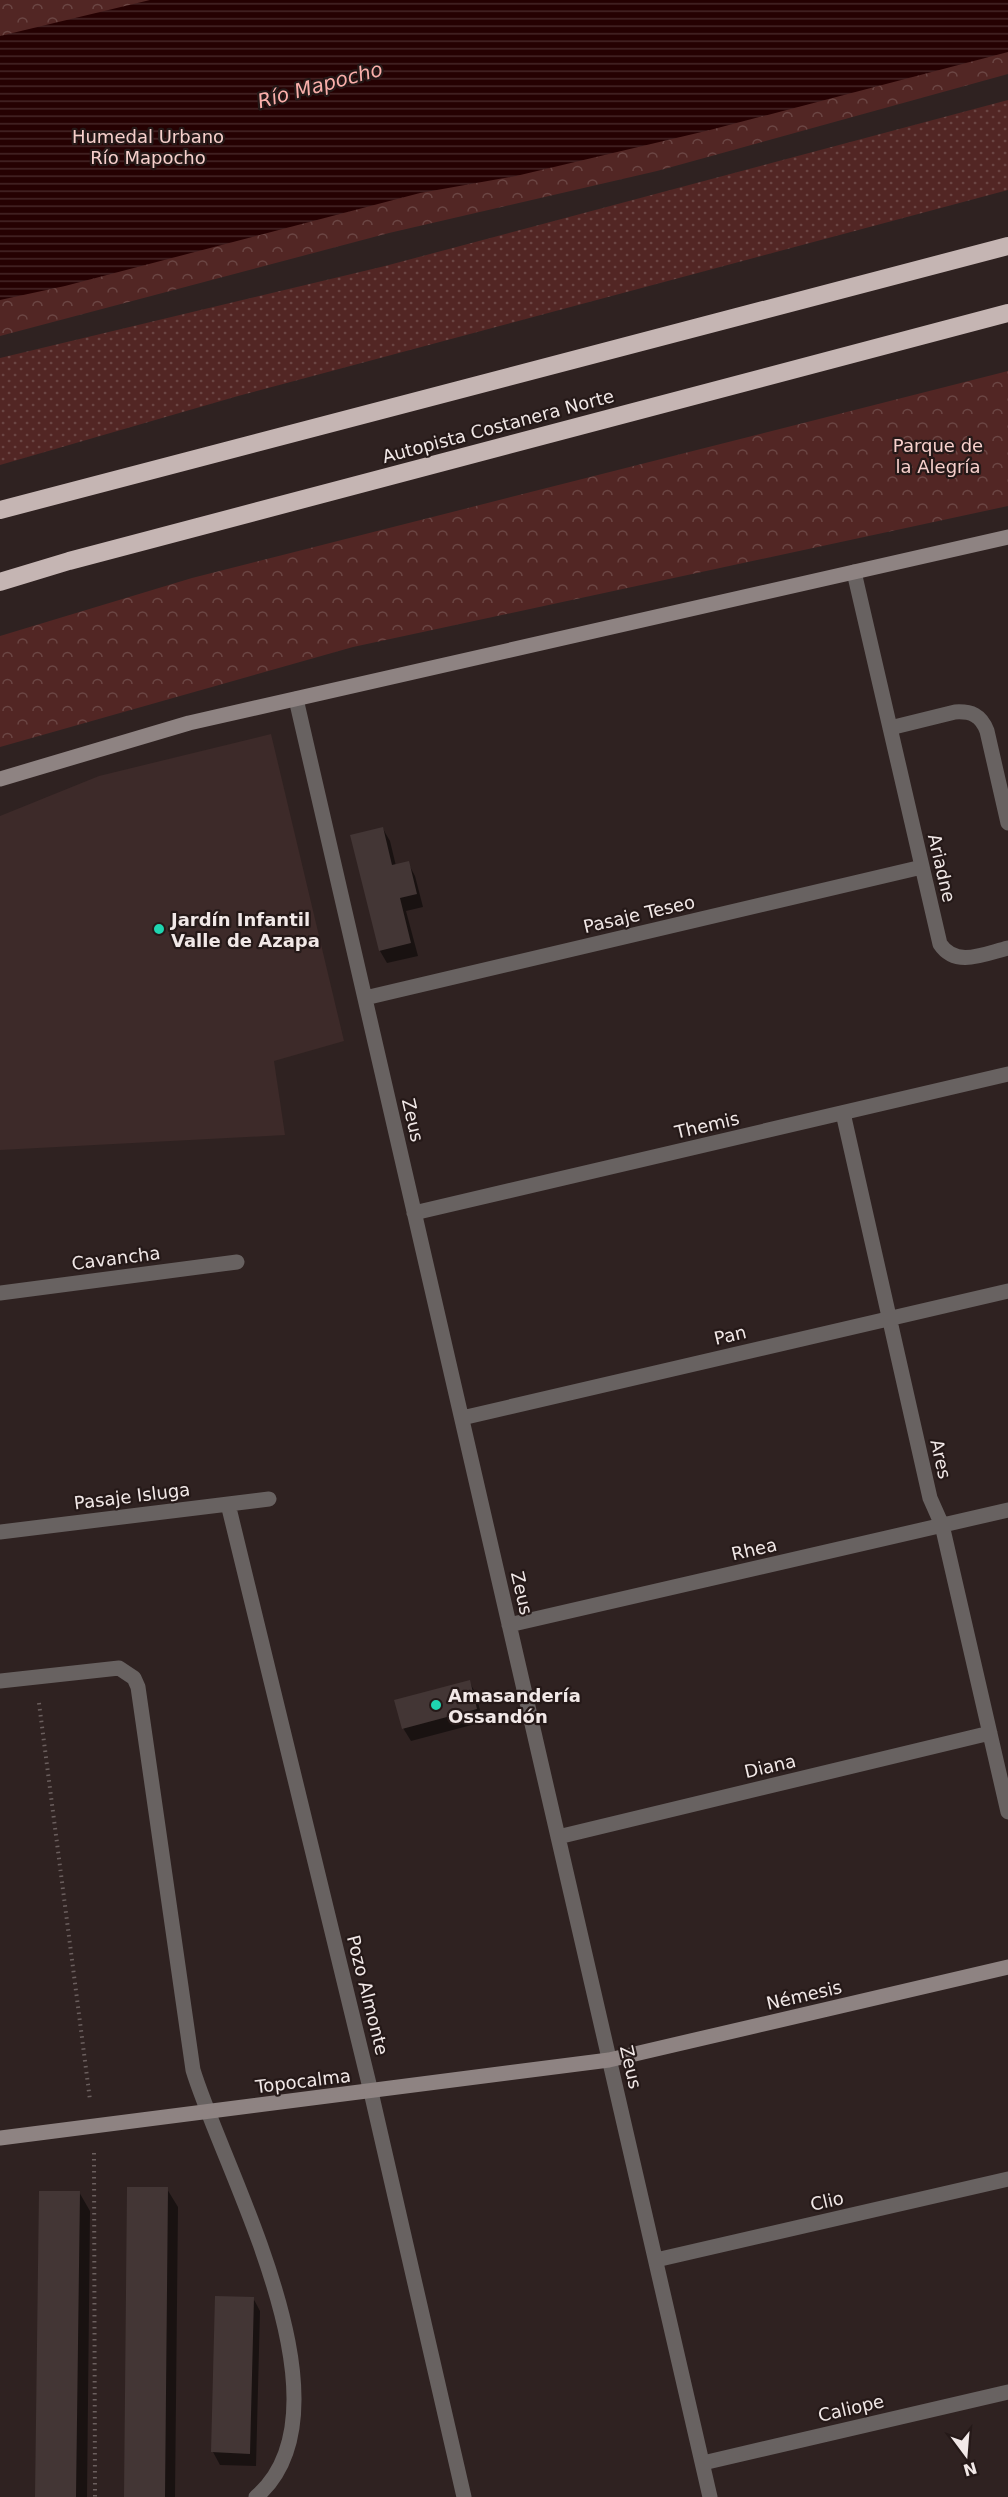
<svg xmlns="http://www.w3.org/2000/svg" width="1008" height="2497" font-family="'DejaVu Sans',sans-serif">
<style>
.built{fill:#3d2a29}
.grass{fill:url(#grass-dots)}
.forest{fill:url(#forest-crowns)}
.water{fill:url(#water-rules)}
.shadow{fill:#0007}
.building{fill:#433635}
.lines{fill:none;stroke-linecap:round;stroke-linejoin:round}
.path{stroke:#6b5f5e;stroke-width:4;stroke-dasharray:1.5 4.5;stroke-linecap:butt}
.lane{stroke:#686261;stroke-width:15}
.street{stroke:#686261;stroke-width:15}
.secondary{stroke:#8e8382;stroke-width:15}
.highway{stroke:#c5b5b3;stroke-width:18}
.poi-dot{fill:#1fd5b0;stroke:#251918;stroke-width:2}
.labels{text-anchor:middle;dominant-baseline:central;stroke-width:4.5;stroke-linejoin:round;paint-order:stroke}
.park-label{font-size:18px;fill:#f7d0cc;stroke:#251918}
.street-label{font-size:18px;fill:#f1e8e7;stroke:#251918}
.poi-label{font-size:18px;font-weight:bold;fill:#f1e8e7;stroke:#251918;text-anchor:start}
.water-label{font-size:20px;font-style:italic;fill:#faafaa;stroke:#251918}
</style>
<defs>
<pattern id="grass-dots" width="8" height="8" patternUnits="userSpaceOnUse" patternTransform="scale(1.5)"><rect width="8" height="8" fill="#522624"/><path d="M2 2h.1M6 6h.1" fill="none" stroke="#6b4644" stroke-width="1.8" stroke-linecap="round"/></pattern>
<pattern id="forest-crowns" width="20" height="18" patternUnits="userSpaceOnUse" patternTransform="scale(1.5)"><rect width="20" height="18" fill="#522624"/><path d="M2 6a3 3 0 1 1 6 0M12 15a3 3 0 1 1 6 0" fill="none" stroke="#6b4644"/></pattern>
<pattern id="water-rules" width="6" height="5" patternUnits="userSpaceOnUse" patternTransform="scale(1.5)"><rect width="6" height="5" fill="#250102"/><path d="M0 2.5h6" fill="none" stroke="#452627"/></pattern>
</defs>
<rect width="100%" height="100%" fill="#2f2221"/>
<path class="built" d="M271,734L344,1041L274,1061L285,1135L0,1150V816L99,776Z"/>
<path class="grass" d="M1008,100V190L238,396L0,465V358L385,266Z"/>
<path class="forest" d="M0,0H1008V74L657,171L389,233L0,336Z
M1008,371V506L353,647L0,747V636L192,578Z"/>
<path class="water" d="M150,0H1008V52L710,130L516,176L420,193L65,286L0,300V36Z"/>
<path class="shadow" d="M383,829L390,841L396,866L408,863L415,876L423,907L406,911L418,956L387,963L380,951Z
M469,1681L476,1694L483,1722L411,1741L403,1728Z
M167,2189L178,2207L175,2497H125Z
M79,2192L90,2211L87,2497H37Z
M253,2298L260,2311L256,2466L220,2465L213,2452Z"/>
<path class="building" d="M383,827L392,865L409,861L417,894L400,898L411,943L379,951L350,835Z
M470,1680L477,1709L402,1729L394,1700Z
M127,2187H168L165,2497H124Z
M39,2191H80L76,2497H35Z
M215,2296L254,2297L250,2454L211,2452Z"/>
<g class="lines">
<path class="path" d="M39,1703L90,2100
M94,2153L95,2497"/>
<path class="lane" d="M0,1681L119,1668L134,1678L138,1687L193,2070C224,2172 359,2409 256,2497"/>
<path class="street" d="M854,572L940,944C956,968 984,954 1008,948
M296,699L710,2497
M890,728L955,712C971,711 981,715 987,731L1008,823
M365,998L922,867
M843,1113L930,1498L942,1525L1008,1812
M414,1213L1008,1074
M0,1293L237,1262
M462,1418L1008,1291
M228,1504L371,2092L464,2497
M0,1532L269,1499
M509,1625L1008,1510
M558,1837L990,1733
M656,2260L1008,2179
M703,2463L1008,2392"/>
<path class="secondary" d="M0,779L189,723L1008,537
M0,2138L609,2060L1008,1967"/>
<path class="highway" d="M0,510L1008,246
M0,582L69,561L1008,313"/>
</g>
<g class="poi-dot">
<circle cx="159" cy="929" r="6"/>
<circle cx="436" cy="1705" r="6"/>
</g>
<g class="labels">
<g class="park-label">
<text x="148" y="136">Humedal Urbano<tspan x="148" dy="21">Río Mapocho</tspan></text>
<text x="938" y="445">Parque de<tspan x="938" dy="21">la Alegría</tspan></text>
</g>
<g class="street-label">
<text transform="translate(498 426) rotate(-15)">Autopista Costanera Norte</text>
<text transform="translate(942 868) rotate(77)">Ariadne</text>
<text transform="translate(639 914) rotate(-13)">Pasaje Teseo</text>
<text transform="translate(413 1120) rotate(77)">Zeus</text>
<text transform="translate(707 1125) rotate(-13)">Themis</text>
<text transform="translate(116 1258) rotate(-7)">Cavancha</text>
<text transform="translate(730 1335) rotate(-13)">Pan</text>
<text transform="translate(941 1459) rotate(77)">Ares</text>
<text transform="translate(132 1496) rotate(-7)">Pasaje Isluga</text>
<text transform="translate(754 1549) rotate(-13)">Rhea</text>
<text transform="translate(522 1593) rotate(77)">Zeus</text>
<text transform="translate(770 1766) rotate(-13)">Diana</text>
<text transform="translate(368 1995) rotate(76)">Pozo Almonte</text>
<text transform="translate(804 1995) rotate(-13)">Némesis</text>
<text transform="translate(631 2067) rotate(77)">Zeus</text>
<text transform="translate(303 2081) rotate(-7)">Topocalma</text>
<text transform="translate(827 2201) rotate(-13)">Clio</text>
<text transform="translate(851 2408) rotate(-13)">Caliope</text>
</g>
<g class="poi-label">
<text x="171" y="919">Jardín Infantil<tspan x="171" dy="21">Valle de Azapa</tspan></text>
<text x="448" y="1695">Amasandería<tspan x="448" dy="21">Ossandón</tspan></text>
</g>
<g class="water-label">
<text transform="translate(320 85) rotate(-15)">Río Mapocho</text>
</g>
</g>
<g transform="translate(966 2455) rotate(164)" stroke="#251918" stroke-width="4.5" paint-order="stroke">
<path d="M0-4.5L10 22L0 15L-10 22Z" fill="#f1e8e7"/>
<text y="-9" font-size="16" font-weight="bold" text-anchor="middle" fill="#f1e8e7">N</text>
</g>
</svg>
